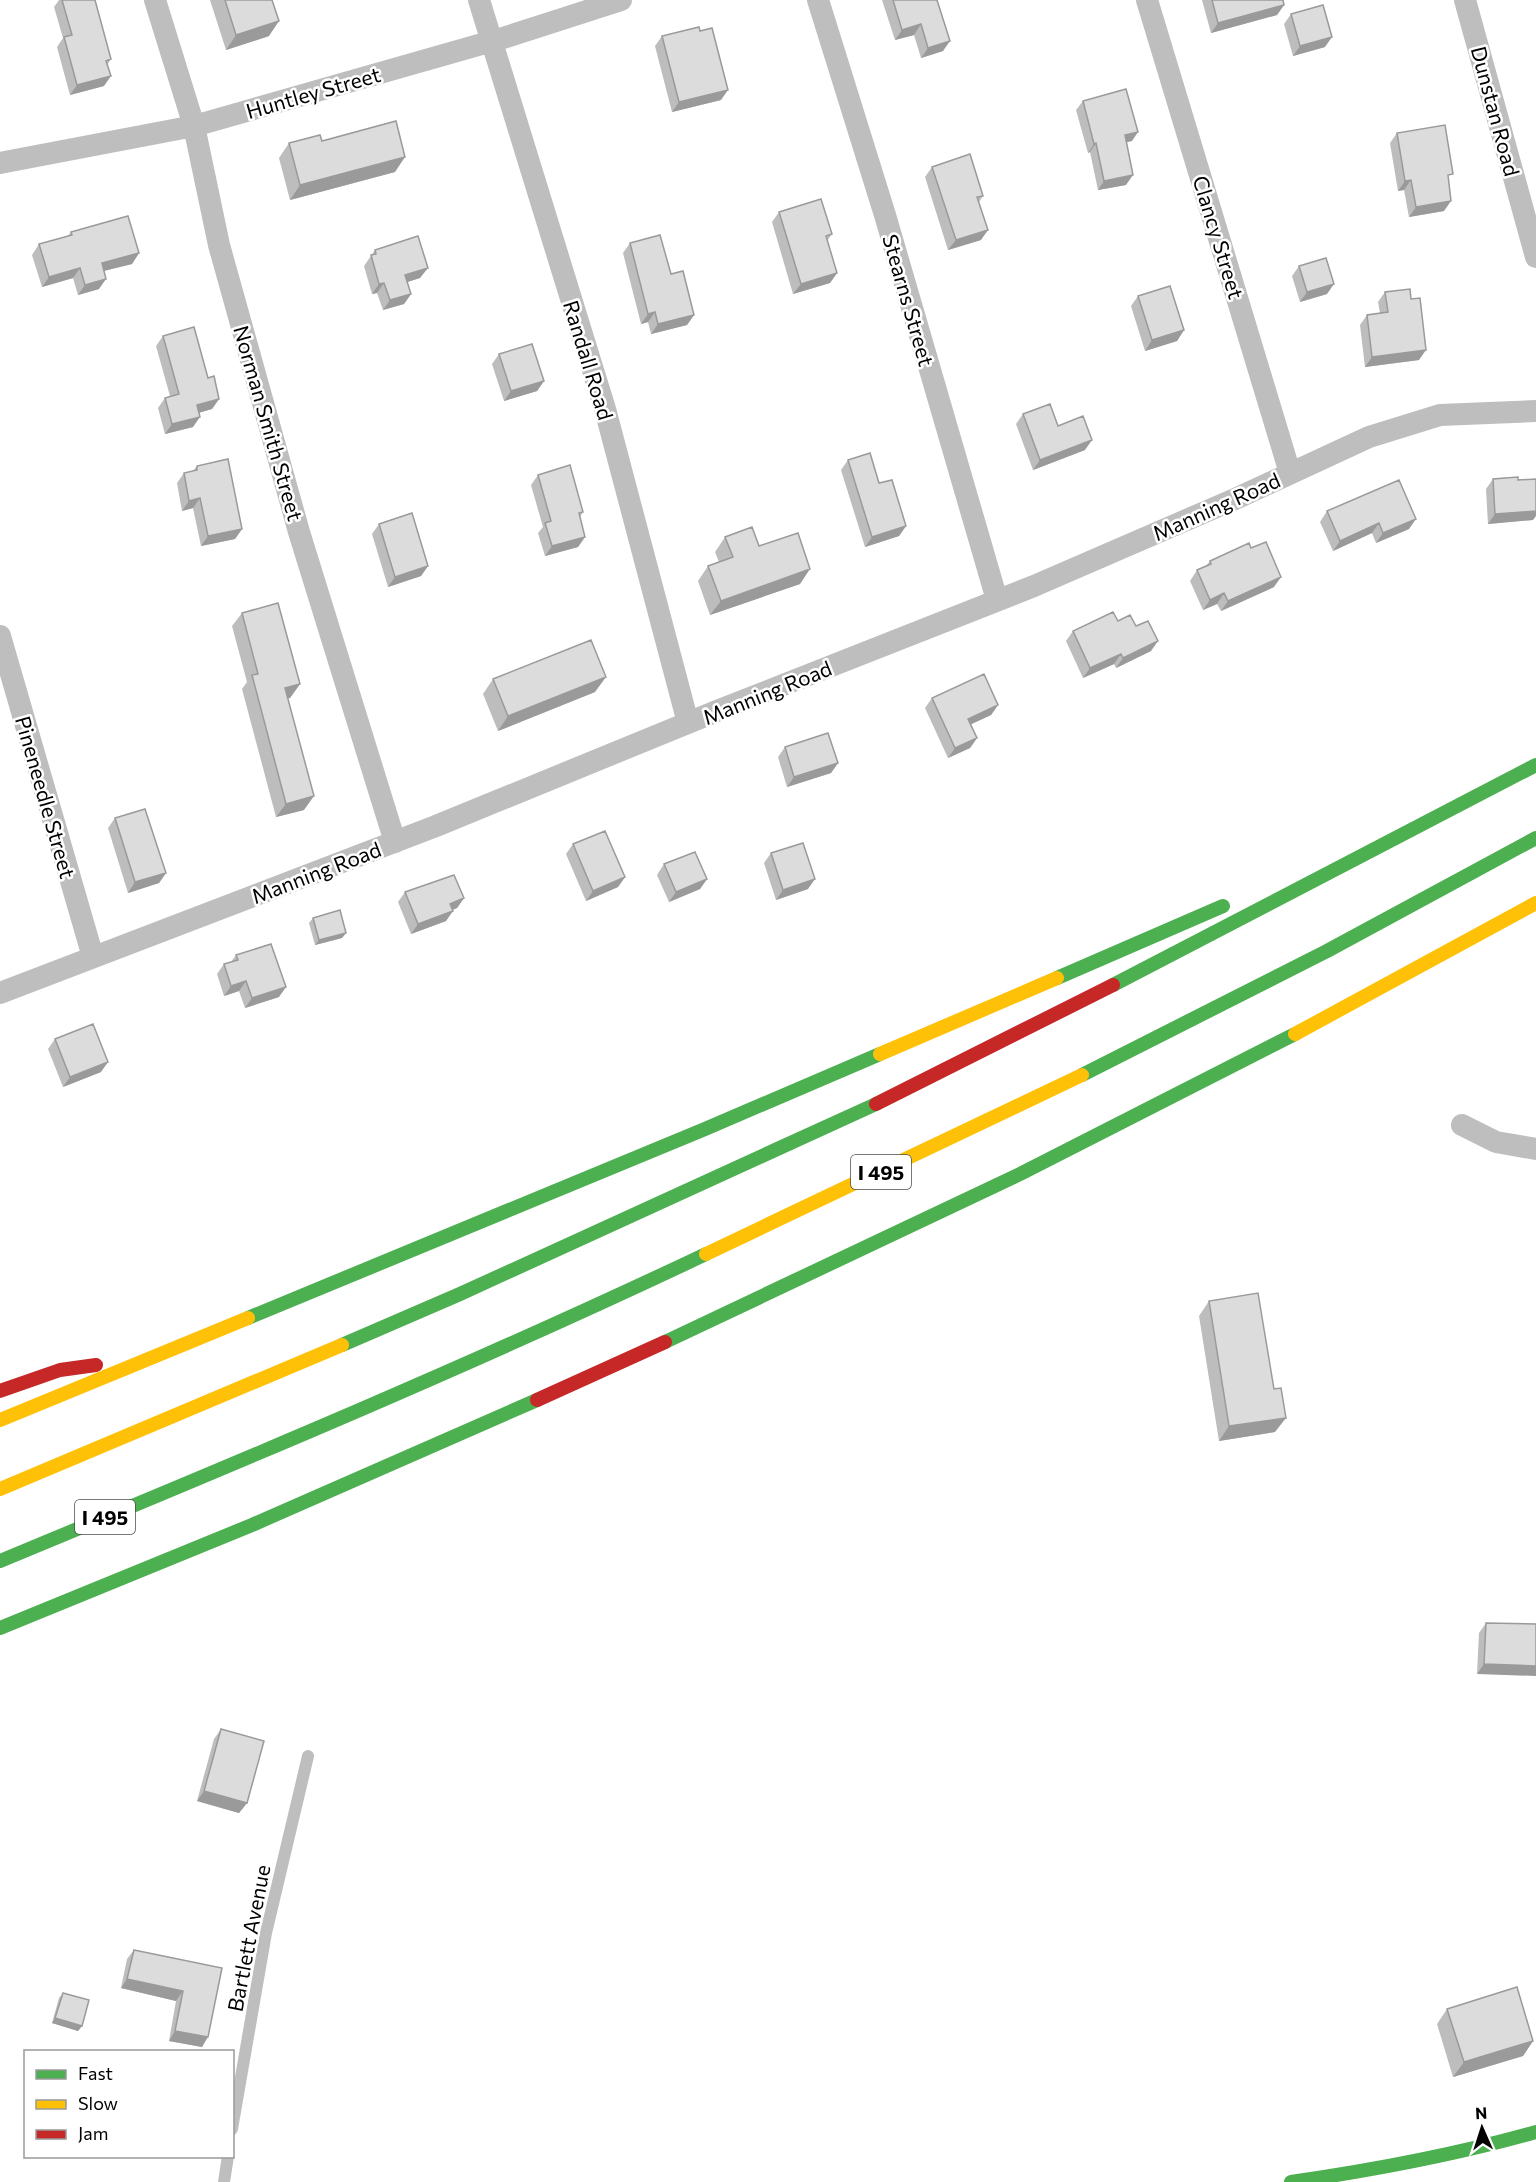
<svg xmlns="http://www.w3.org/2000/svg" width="1536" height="2182" font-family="Commissioner,sans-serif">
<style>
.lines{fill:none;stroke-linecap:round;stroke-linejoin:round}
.lane{stroke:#bebebe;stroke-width:12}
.street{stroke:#bebebe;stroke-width:22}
.fast{stroke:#4caf50;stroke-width:14}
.slow{stroke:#ffc107;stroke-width:14}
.jam{stroke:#c62828;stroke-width:14}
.wall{fill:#bdbdbd}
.shaded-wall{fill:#9a9a9a}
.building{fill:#dcdcdc;stroke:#9a9a9a;stroke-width:1.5}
.labels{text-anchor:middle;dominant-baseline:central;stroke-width:5;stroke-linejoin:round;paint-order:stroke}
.shield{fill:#fff;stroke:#4c4c4c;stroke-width:1.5}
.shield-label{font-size:20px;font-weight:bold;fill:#000}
.street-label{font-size:21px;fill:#000;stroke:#fff}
</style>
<rect width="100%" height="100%" fill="#fff"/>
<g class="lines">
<path class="lane" d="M232,2129L266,1933L308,1756
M224,2182L228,2156"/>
<path class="street" d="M155,0L194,126L219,245L299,532L395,842
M479,0L605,409L688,723
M818,0L885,215L997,600
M1147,0L1290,473
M1465,0L1536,257
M0,163L194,126L503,38L621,0
M0,636L93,957
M0,993L436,826L717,711L1034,586L1235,499L1369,437L1440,415L1536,411
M1462,1125L1496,1142L1536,1149"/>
<path class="fast" d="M1057,978L1223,906
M1113,985L1536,765
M1082,1075L1327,951L1536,838
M248,1318L705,1129L880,1054
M665,1342L1020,1174L1295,1034
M342,1345L460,1294L876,1104
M0,1561C237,1463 474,1364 706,1254
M0,1628L252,1525L537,1400
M1291,2182C1374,2170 1455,2155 1536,2132"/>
<path class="slow" d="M1295,1034L1536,903
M880,1054L1057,978
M706,1254L1082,1075
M0,1420L248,1318
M0,1489L342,1345"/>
<path class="jam" d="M876,1104L1113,985
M0,1391L60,1370L96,1365
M537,1400L665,1342"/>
</g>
<path class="wall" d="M59,0H95L111,59L107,65L104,86L70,95L57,47L63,38L54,7Z
M210,0H272L269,36L226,50Z
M882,0H937L943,51L921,58L914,35L895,40Z
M1202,0H1283L1284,5L1277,15L1211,33Z
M1291,14L1325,47L1293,56L1284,24Z
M700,31L721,100L672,112L655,46L662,36Z
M1083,101L1132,141L1126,142V185L1098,190L1090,152L1088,153L1076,110Z
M1397,133L1448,180L1444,211L1409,217L1404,190L1398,191L1390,143Z
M322,141L395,172L290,200L279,158L289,143Z
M932,167L983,196L979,202L981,240L948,250L925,177Z
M779,212L832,234L827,241L837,273L830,283L793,294L772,222Z
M71,232L139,253L132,264L104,271L99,289L78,295L73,278L42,287L32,255L39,244L67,237Z
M630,243L671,274L694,315L687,325L651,334L648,322L641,324L623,253Z
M375,250L420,278L407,282L411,294L404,304L383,310L377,293L372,294L364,266Z
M1299,266L1327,294L1300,302L1292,276Z
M1385,292L1411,299L1419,360L1365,367L1360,325L1367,315L1380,313L1378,302Z
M1138,296L1184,330L1177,341L1145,351L1131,306Z
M163,336L208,378L219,399L212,409L199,413L193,427L165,434L158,408L165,398L170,396L156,346Z
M499,354L544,381L537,391L504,401L492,364Z
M1023,414L1058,426L1085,450L1033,470L1016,424Z
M848,460L879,483L906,526L899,536L865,547L841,470Z
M197,466L242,529L235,539L201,546L193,508L182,511L177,483L184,473L193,471Z
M538,475L583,512L580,517L585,537L578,547L545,556L538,533L543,527L531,485Z
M1493,479L1518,480L1533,520L1488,524L1486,489Z
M1327,511L1409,529L1376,543L1372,533L1333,551L1320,522Z
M379,524L428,566L421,576L388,587L372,534Z
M725,537L759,546L800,584L710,615L698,581L708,566L719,562L715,552Z
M1210,561L1274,587L1221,611L1217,604L1203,610L1190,581L1197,570L1205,567Z
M242,613L300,684L290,698H287L304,810L276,817L242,689L247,682L232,626Z
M1118,621L1136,626L1151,651L1116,668L1114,664L1083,678L1066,641L1073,631Z
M493,679L595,692L498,731L483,694Z
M932,698L998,705L991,715L971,724L977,738L970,748L948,758L925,708Z
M785,747L838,763L831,773L787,787L778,757Z
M115,818L166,873L159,883L128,893L108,828Z
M573,844L625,877L618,887L586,901L566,854Z
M771,853L808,889L776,900L764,863Z
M664,864L707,879L700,889L669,902L657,875Z
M405,892L464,898L457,908L452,910L446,921L411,934L398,902Z
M313,918L346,933L342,938L315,945L309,923Z
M236,955L279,997L245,1008L239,991L224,996L217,974L224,964L231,962Z
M55,1039L101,1072L63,1087L48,1049Z
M1209,1301L1275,1432L1219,1441L1199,1316Z
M1486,1623L1536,1624L1477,1674L1479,1633Z
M221,1729L247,1803L239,1813L197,1801L214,1739Z
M134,1950L222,1968L202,2047L169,2041L176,2001L121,1988L127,1959Z
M63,1993L82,2026L78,2031L52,2023L59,1998Z
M1447,2009L1533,2041L1523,2056L1453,2077L1437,2024Z"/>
<path class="shaded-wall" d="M1284,5L1277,15L1211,33L1218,23Z
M279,21L269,36L226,50L236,35Z
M921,24L914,35L895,40L902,30Z
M1332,37L1325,47L1293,56L1300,46Z
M950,41L943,51L921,58L928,48Z
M111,76L104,86L70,95L77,85Z
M728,90L721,100L672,112L679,102Z
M1138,132L1132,141L1118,144L1125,135Z
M1096,143L1090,152L1088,153L1094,144Z
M405,157L395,172L290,200L300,185Z
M1133,175L1126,185L1098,190L1104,181Z
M1411,180L1404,190L1398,191L1405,181Z
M1451,201L1444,211L1409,217L1416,207Z
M988,230L981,240L948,250L956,240Z
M139,253L132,264L95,273L102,263Z
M80,268L73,278L42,287L49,277Z
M428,268L420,278L398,285L405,275Z
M837,273L830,283L793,294L801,284Z
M106,279L99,289L78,295L85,285Z
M384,283L377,293L372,294L379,284Z
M1334,284L1327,294L1300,302L1307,292Z
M411,294L404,304L383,310L390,300Z
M655,312L648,322L641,324L648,314Z
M694,315L687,325L651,334L658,324Z
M1184,330L1177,341L1145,351L1152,340Z
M1426,350L1419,360L1365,367L1372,357Z
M544,381L537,391L504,401L511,391Z
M219,399L212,409L190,415L197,405Z
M200,417L193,427L165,434L172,424Z
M1092,440L1085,450L1033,470L1040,460Z
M200,498L193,508L182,511L189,501Z
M1536,511V516L1533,520L1488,524L1495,514Z
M1416,519L1409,529L1376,543L1383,533Z
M1379,523L1372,533L1333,551L1340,541Z
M906,526L899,536L865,547L872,537Z
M242,529L235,539L201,546L208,536Z
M585,537L578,547L545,556L552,546Z
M428,566L421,576L388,587L395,577Z
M810,569L800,584L710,615L721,601Z
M1281,577L1274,587L1221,611L1228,601Z
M1224,593L1217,604L1203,610L1210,600Z
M1158,641L1151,651L1116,668L1123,658Z
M1121,654L1114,664L1083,678L1090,668Z
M606,677L595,692L498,731L508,716Z
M300,684L290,698L275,702L285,688Z
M998,705L991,715L961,729L968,719Z
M977,738L970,748L948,758L955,748Z
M838,763L831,773L787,787L794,777Z
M314,796L304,810L276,817L286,804Z
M166,873L159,883L128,893L135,882Z
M625,877L618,887L586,901L593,891Z
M707,879L700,889L669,902L676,892Z
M815,879L808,889L776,900L783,890Z
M464,898L457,908L443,914L450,904Z
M453,911L446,921L411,934L418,924Z
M346,933L342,938L315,945L319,940Z
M246,981L239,991L224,996L231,986Z
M286,987L279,997L245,1008L252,998Z
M108,1062L101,1072L63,1087L70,1077Z
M1286,1418L1275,1432L1219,1441L1229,1426Z
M1484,1664L1536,1666V1676L1477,1674Z
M204,1791L247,1803L239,1813L197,1801Z
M127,1979L183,1991L176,2001L121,1988Z
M55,2018L82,2026L78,2031L52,2023Z
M175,2031L208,2037L202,2047L169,2041Z
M1533,2041L1523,2056L1453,2077L1464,2062Z"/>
<path class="building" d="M62,0H95L111,59L106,61L111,76L77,85L64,37L72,35Z
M225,0H272L279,21L236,35Z
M893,0H937L950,41L928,48L921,24L902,30Z
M1212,0H1283L1284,5L1218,23Z
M1323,5L1332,37L1300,46L1291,14Z
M699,27L700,31L712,28L728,90L679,102L662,36Z
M1126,89L1138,132L1125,135L1133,175L1104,181L1096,143L1094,144L1083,101Z
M396,121L405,157L300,185L289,143L320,135L322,141Z
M1445,125L1453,174L1448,175L1451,201L1416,207L1411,180L1405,181L1397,133Z
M970,154L983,196L977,197L988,230L956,240L932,167Z
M821,199L832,234L826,236L837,273L801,284L779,212Z
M128,216L139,253L102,263L106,279L85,285L80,268L49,277L39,244L72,235L71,232Z
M660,235L671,274L683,271L694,315L658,324L655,312L648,314L630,243Z
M418,236L428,268L405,275L411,294L390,300L384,283L379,284L371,255L376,254L375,250Z
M1326,258L1334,284L1307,292L1299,266Z
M1170,286L1184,330L1152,340L1138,296Z
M1410,289L1411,299L1420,298L1426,350L1372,357L1367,315L1388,312L1385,292Z
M194,327L208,378L214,376L219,399L197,405L200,417L172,424L165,398L179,394L163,336Z
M532,344L544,381L511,391L499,354Z
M1050,404L1058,426L1083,416L1092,440L1040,460L1023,414Z
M870,453L879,483L892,480L906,526L872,537L848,460Z
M228,459L242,529L208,536L200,498L189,501L184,473L197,470V466Z
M570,465L583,512L579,513L585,537L552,546L545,523L551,521L538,475Z
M1518,477V480L1536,479V511L1495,514L1493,479Z
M1399,480L1416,519L1383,533L1379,523L1340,541L1327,511Z
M412,513L428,566L395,577L379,524Z
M752,527L759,546L798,533L810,569L721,601L708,566L733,557L725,537Z
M1266,542L1281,577L1228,601L1224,593L1210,600L1197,570L1211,564L1210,561L1249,543L1251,548Z
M278,603L300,684L285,688L314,796L286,804L252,675L258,674L242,613Z
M1113,612L1118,621L1130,615L1136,626L1148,621L1158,641L1123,658L1121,654L1090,668L1073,631Z
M591,640L606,677L508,716L493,679Z
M984,674L998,705L968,719L977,738L955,748L932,698Z
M828,733L838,763L794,777L785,747Z
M145,809L166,873L135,882L115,818Z
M605,831L625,877L593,891L573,844Z
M803,843L815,879L783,890L771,853Z
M695,852L707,879L676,892L664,864Z
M454,875L464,898L450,904L453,911L418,924L405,892Z
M340,910L346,933L319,940L313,918Z
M271,944L286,987L252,998L246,981L231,986L224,964L238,960L236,955Z
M93,1024L108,1062L70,1077L55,1039Z
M1258,1293L1274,1389L1281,1388L1286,1418L1229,1426L1209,1301Z
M1486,1623L1536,1624V1666L1484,1664Z
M221,1729L264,1741L247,1803L204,1791Z
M134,1950L222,1968L208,2037L175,2031L183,1991L127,1979Z
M1517,1987L1533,2041L1464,2062L1447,2009Z
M63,1993L89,2000L82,2026L55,2018Z"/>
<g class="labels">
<g class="shield">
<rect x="851" y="1155" width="60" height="34" rx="4.5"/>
<rect x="75" y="1500" width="60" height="34" rx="4.5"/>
</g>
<g class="shield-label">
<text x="881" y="1172">I 495</text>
<text x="105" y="1517">I 495</text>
</g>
<g class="street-label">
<text transform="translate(313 92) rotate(-16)">Huntley Street</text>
<text transform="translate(1496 111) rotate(75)">Dunstan Road</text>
<text transform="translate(1219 237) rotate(73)">Clancy Street</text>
<text transform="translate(909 300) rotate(74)">Stearns Street</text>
<text transform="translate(589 360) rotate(73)">Randall Road</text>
<text transform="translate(269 423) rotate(74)">Norman Smith Street</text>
<text transform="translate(1216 506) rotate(-24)">Manning Road</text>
<text transform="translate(767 692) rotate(-22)">Manning Road</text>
<text transform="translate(46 797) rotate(74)">Pineneedle Street</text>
<text transform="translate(316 872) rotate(-21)">Manning Road</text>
<text transform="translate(248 1938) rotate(-79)">Bartlett Avenue</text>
</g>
</g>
<rect x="24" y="2050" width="210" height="108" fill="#ffffff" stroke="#999999" stroke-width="1.5"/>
<rect x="36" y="2070" width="30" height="9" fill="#4caf50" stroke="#999999" stroke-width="1.5"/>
<text x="78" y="2080" font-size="18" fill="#000000">Fast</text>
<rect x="36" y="2100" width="30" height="9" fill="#ffc107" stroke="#999999" stroke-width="1.5"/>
<text x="78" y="2110" font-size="18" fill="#000000">Slow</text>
<rect x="36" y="2130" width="30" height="9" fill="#c62828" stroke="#999999" stroke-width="1.5"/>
<text x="78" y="2140" font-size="18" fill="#000000">Jam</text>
<g transform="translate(1482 2128) rotate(357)" stroke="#ffffff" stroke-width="4.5" paint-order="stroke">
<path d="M0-4.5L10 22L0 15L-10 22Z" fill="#000000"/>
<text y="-9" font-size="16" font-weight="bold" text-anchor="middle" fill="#000000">N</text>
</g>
</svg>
